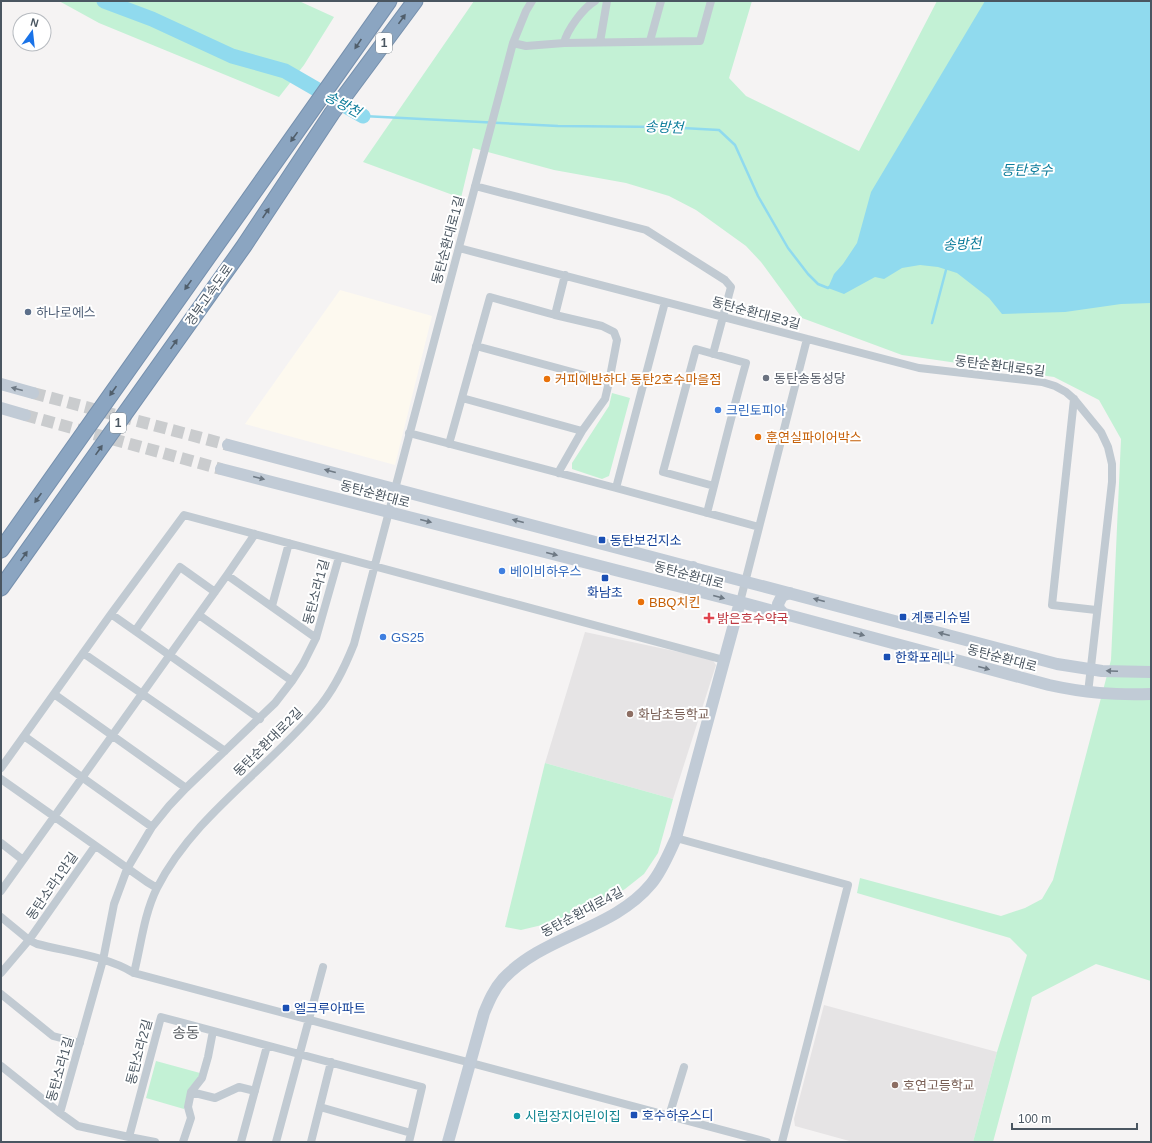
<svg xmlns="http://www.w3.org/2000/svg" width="1152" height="1143" font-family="Arial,'Noto Sans KR',sans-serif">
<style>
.commercial{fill:#fdf9ef}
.education{fill:#e6e4e5}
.green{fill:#c3f1d5}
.water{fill:#90daee}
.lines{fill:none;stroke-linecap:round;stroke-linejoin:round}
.stream{stroke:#90daee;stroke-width:2.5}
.river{stroke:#90daee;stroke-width:15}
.secondary-tunnel{stroke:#caccce;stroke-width:12;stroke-dasharray:12 6;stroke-linecap:butt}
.highway-casing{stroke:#7690ad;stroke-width:17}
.street{stroke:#c1cad2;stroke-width:8}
.secondary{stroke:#c1cbd6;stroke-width:12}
.highway{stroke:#8ba5c1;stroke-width:15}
.oneway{fill:#505e6b}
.oneway2{fill:#6e7984}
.service-dot{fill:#5c6f8a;stroke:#fff;stroke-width:1.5}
.worship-dot{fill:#6b7280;stroke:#fff;stroke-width:1.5}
.food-dot{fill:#e8710a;stroke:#fff;stroke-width:1.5}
.shop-dot{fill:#3f7fe0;stroke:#fff;stroke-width:1.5}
.transit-dot{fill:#1a4fb4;stroke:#fff;stroke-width:1.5}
.health-dot{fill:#e0444e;stroke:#fff;stroke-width:1.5}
.education-dot{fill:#8d6e63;stroke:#fff;stroke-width:1.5}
.culture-dot{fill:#0f9aa8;stroke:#fff;stroke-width:1.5}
.labels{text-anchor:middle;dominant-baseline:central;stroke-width:4;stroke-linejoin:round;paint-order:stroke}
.shield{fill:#fff;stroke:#808990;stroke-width:1}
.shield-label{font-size:12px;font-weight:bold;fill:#4a5661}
.street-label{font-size:13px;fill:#4a5661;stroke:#fff}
.service-label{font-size:13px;fill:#4e5e75;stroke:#fff;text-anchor:start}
.worship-label{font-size:13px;fill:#5b616d;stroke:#fff;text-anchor:start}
.food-label{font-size:13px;fill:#c56008;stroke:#fff;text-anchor:start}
.shop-label{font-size:13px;fill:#366cbe;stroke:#fff;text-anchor:start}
.transit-label{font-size:13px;fill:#164399;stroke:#fff;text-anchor:start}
.health-label{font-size:13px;fill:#be3a42;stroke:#fff;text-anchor:start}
.education-label{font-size:13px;fill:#785e54;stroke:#fff;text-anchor:start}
.culture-label{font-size:13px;fill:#0d838f;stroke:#fff;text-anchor:start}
.water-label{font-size:14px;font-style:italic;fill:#0c7c9b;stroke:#fff}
.quarter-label{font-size:15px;fill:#5f6368;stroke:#fff}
</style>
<rect width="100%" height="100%" fill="#f5f3f3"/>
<path class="commercial" d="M340,290L432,316L395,465L245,424Z"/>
<path class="education" d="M585,632L712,659L716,665L673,799L545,763Z
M824,1005L997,1052L973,1142H853L795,1126L794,1119Z"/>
<path class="green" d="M59,1H299L334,17L304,65L279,97L99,23Z
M474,1H752L729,78L746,96L859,151L937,1H1151V981L1096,964L1032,997L993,1142H973L997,1052L1027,955L1010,938L857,893L860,878L1001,916L1025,908L1042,899L1053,880L1111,660L1121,439L1099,400L1054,377L902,355L802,318L761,262L746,246L696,210L669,196L626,183L554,170L473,148L461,198L363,162Z
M612,393L630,398L609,476L602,479L572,469V463L609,406Z
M545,763L673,799L658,853L644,874L625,889L580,916L521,930L505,927Z
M156,1061L200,1073L199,1077L190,1087L184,1109L146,1098Z"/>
<path class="water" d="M985,1H1151V303L1121,304L1065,312L1002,314L989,298L957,273L938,267L920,265L902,268L884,279L875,277L844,294L828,288L834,274L843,264L857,243L871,192Z"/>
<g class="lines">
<path class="stream" d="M363,116L558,126L664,127L719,130L735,145L758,196L788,248L808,274L818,284L828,288L829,287
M932,323L946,270"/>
<path class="river" d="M104,1L152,19L232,56L285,71L363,116"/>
<path class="secondary-tunnel" d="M33,393L228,445
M25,415L221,469"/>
<defs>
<path id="highway" d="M1,550L389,1
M1,588L244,246L332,113L415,1"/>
</defs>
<use href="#highway" class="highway-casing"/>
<path class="street" d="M650,41L661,1
M600,42L607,1
M513,43L526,46L564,43L700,41L711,1
M564,43C567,30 583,8 595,1
M475,186L646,230L725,280L731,287L713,354
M459,248L919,368L1042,382L1055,386L1066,392L1074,399L1101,432L1108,447L1112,464V482L1088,693
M555,315L602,326L614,332L617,340L609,382
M462,398L582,431L605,399L609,382L476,346
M1074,399L1052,605L1096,610
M409,433L616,488L665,302
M449,444L490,297L555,315L565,275
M558,473L582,431
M616,488L759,527
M707,513C720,463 732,413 746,363L696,349L663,472L714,486
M227,575L316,638
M740,602L807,339
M272,606L289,543
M111,614L260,719
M199,615L292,681
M135,631L180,567L215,592
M83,653L225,751
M54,694L186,788
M24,736L152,827
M1,768L111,614L184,515L724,660
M1,779L147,882L157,888
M676,838L848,885L782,1142
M1,843L23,860
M1,891L227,575L255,534
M1,917L29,940L37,944C69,952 106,956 134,973L767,1142
M1,973L29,940L95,846
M134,973C141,945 144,914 157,888C194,816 264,772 315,712C333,692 344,669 354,644L513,43L526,11L532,1
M1,994L53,1036L80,1043
M1,1066L60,1113L103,960L114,904L127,869L152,827L169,806L186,788L275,703L292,681L303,664L316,638L339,557
M191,1092L215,1098L239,1087L255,1091
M320,1107L411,1133
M60,1113L78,1126L129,1137
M669,1116L684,1067
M155,1142L129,1137L161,1017L422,1087L409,1142
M183,1142L191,1118L188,1107L191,1092L202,1078L208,1057L213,1031
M241,1142L267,1046
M276,1142L323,967
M311,1142L331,1062"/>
<path class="secondary" d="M1,384L33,393
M1,408L25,415
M228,445L1057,664L1102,671L1151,672
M221,469L740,602L1049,685C1085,693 1113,695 1151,694
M679,581L694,584L697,577L693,567
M784,614L779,609L778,604L782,596L790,593
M448,1142L484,1013C489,1001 494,989 503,979C544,935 613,930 651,884C662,871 669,853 676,838L740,602"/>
<use href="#highway" class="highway"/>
</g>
<defs><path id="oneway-solid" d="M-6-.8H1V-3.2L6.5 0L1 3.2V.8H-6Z"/></defs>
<g class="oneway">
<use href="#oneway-solid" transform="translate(402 19) rotate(-54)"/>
<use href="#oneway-solid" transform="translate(358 44) rotate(124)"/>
<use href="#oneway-solid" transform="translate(294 137) rotate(126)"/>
<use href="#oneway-solid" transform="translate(266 213) rotate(-56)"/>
<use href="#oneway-solid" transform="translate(188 285) rotate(125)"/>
<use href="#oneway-solid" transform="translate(174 344) rotate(-55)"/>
<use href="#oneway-solid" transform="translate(113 391) rotate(125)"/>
<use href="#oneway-solid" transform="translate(99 450) rotate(-55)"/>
<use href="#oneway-solid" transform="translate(38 498) rotate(125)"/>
<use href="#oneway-solid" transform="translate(24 556) rotate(-55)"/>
</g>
<g class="oneway2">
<use href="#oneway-solid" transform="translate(17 389) rotate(-165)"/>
<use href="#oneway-solid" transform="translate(330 471) rotate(-165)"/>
<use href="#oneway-solid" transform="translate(259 478) rotate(14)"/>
<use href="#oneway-solid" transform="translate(426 521) rotate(14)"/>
<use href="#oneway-solid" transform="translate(518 521) rotate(-165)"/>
<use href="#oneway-solid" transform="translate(552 554) rotate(14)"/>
<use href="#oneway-solid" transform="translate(719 597) rotate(15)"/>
<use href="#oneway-solid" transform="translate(819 600) rotate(-165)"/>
<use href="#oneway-solid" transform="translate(859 634) rotate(15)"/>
<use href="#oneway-solid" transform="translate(944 634) rotate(-165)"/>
<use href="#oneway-solid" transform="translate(984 668) rotate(15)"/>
<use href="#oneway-solid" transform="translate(1112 671) rotate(-177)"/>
</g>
<circle class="service-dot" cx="28" cy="312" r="4"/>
<circle class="worship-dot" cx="766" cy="378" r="4"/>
<g class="food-dot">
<circle cx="547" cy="379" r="4"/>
<circle cx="758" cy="437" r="4"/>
<circle cx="641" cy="602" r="4"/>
</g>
<g class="shop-dot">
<circle cx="718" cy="410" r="4"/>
<circle cx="502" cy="571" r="4"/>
<circle cx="383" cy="637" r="4"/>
</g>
<g class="transit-dot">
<rect x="598" y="536" width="8" height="8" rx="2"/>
<rect x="601" y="574" width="8" height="8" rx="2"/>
<rect x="899" y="613" width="8" height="8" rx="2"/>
<rect x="883" y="653" width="8" height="8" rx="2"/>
<rect x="282" y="1004" width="8" height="8" rx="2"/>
<rect x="630" y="1111" width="8" height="8" rx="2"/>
</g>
<path class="health-dot" d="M707 612h4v4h4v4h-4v4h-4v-4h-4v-4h4z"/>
<g class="education-dot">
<circle cx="630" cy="714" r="4"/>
<circle cx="895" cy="1085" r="4"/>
</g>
<circle class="culture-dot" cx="517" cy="1116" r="4"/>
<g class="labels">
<g class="shield">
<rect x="376" y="33" width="16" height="20" rx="3"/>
<rect x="110" y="413" width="16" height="20" rx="3"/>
</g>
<g class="shield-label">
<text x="384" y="43">1</text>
<text x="118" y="423">1</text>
</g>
<g class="street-label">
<text transform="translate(448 240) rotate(-75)">동탄순환대로1길</text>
<text transform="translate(209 295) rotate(-55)">경부고속도로</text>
<text transform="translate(756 313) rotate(15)">동탄순환대로3길</text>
<text transform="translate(1000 366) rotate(7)">동탄순환대로5길</text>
<text transform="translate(375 494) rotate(15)">동탄순환대로</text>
<text transform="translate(689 575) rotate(15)">동탄순환대로</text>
<text transform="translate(316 592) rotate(-75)">동탄소라1길</text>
<text transform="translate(1002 658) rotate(15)">동탄순환대로</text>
<text transform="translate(268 742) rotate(-45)">동탄순환대로2길</text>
<text transform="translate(52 886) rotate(-55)">동탄소라1안길</text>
<text transform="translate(582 912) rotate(-28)">동탄순환대로4길</text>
<text transform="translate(139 1052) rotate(-75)">동탄소라2길</text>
<text transform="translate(60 1069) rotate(-74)">동탄소라1길</text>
</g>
<g class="service-label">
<text x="36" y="312">하나로에스</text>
</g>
<g class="worship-label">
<text x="774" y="378">동탄송동성당</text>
</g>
<g class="food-label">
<text x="555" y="379">커피에반하다 동탄2호수마을점</text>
<text x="766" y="437">훈연실파이어박스</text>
<text x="649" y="602">BBQ치킨</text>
</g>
<g class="shop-label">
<text x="726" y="410">크린토피아</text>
<text x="510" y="571">베이비하우스</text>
<text x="391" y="637">GS25</text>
</g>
<g class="transit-label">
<text x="610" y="540">동탄보건지소</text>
<text x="605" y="592" text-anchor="middle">화남초</text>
<text x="911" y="617">계룡리슈빌</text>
<text x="895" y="657">한화포레나</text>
<text x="294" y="1008">엘크루아파트</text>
<text x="642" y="1115">호수하우스디</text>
</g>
<g class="health-label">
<text x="717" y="618">밝은호수약국</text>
</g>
<g class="education-label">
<text x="638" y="714">화남초등학교</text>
<text x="903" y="1085">호연고등학교</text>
</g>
<g class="culture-label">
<text x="525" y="1116">시립장지어린이집</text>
</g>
<g class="water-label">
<text transform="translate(343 104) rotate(28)">송방천</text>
<text transform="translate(664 127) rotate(2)">송방천</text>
<text x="1027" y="170">동탄호수</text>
<text transform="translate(962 244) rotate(-3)">송방천</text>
</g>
<g class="quarter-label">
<text x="186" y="1032">송동</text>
</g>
</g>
<rect width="1152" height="1143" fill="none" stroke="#4a5661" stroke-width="4"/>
<g transform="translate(32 32) rotate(15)"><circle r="19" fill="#ffffff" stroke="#b7bbc0"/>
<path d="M0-3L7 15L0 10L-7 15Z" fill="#1a73e8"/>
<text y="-6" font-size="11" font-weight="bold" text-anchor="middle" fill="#4a5661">N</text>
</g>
<path d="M1012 1123v6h125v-6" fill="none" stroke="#4a5661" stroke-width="2"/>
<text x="1018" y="1123" font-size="12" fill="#4a5661" stroke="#ffffff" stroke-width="3" paint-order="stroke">100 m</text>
</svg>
